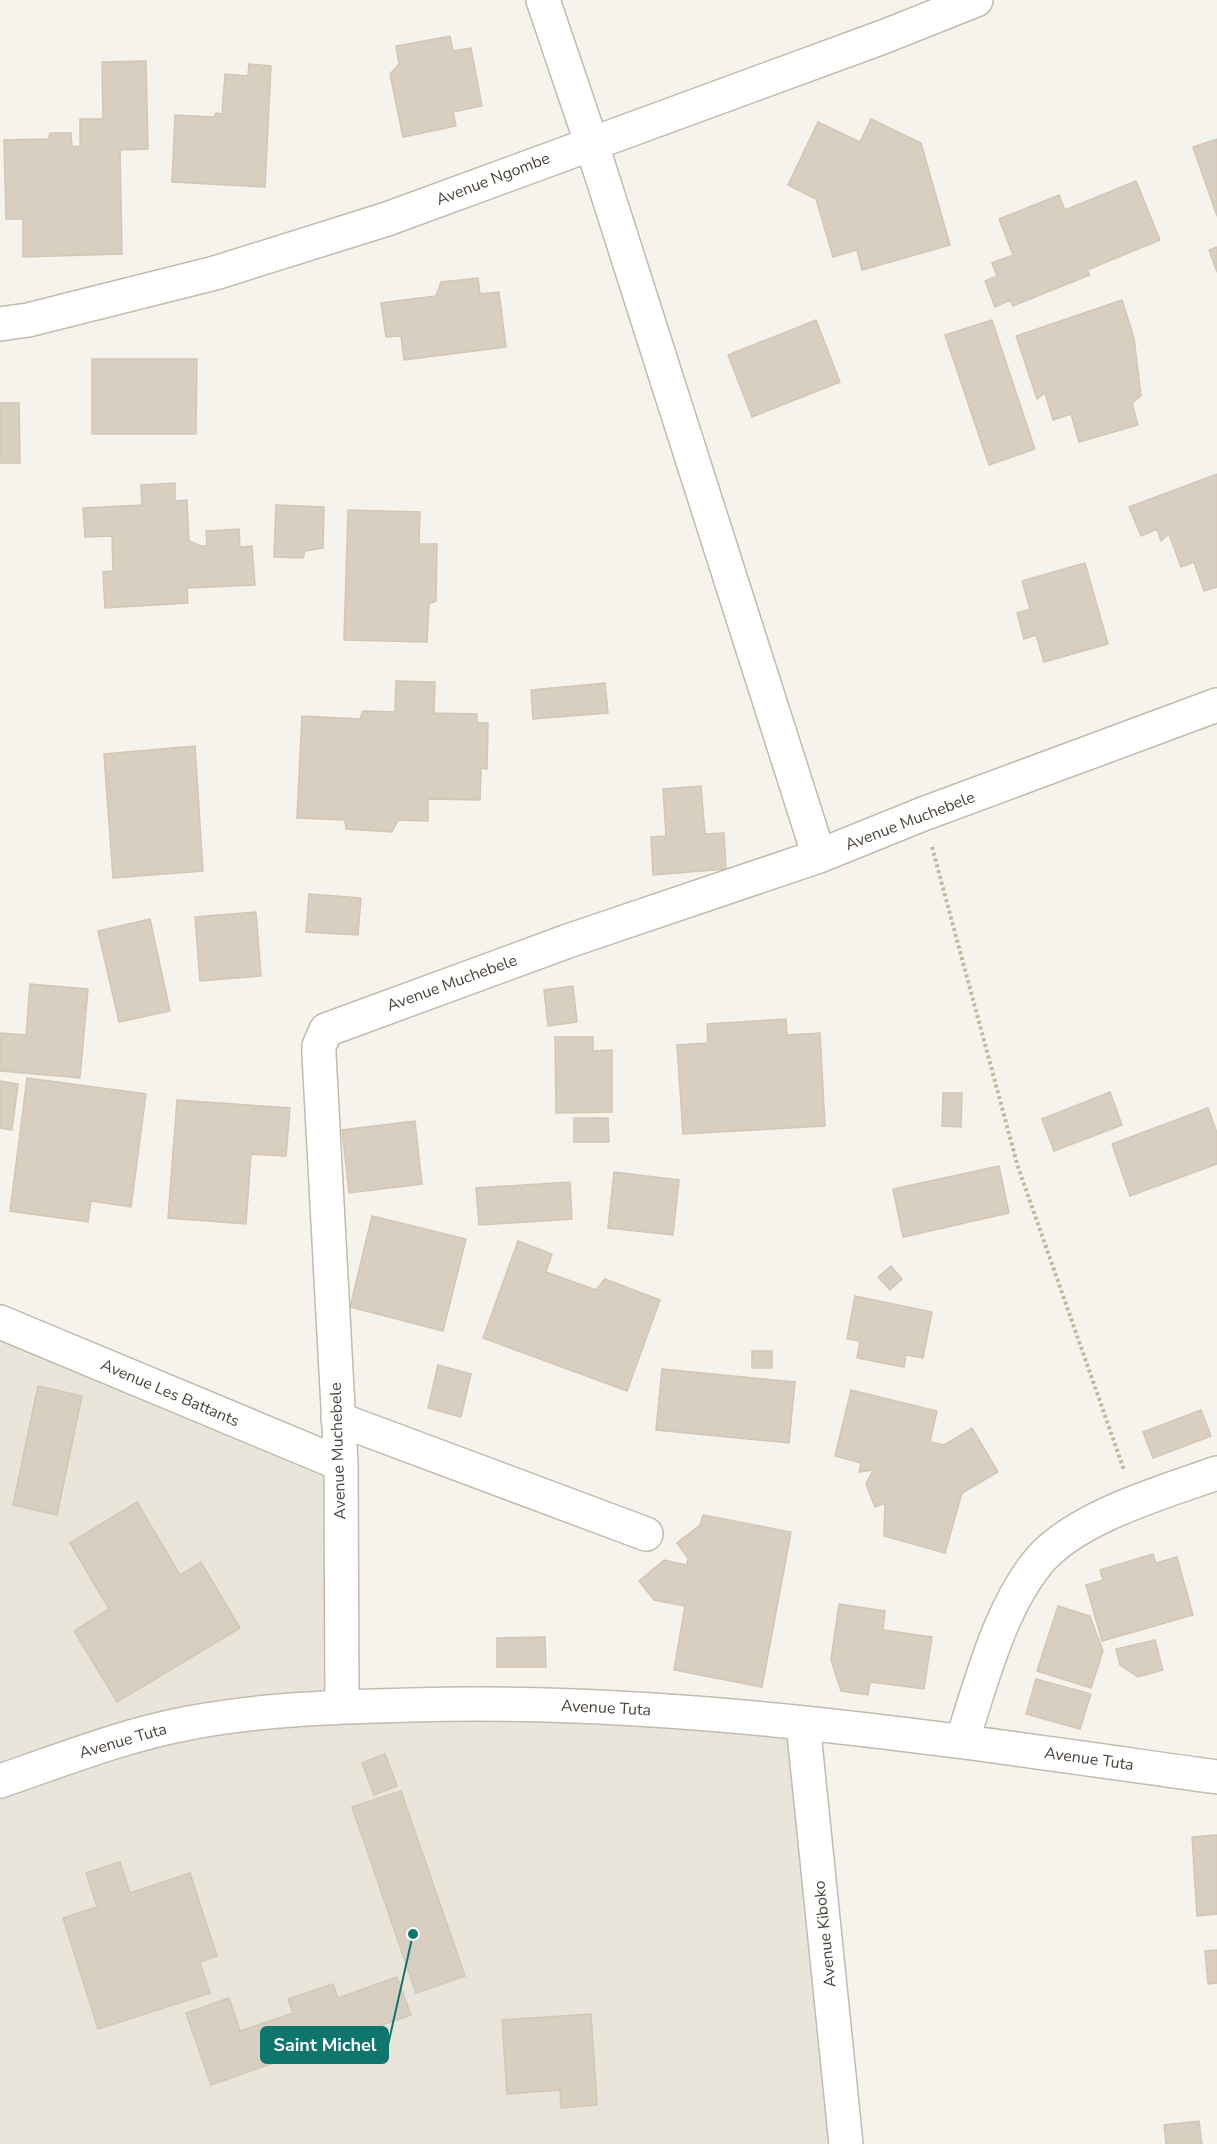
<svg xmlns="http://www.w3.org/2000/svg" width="1217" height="2144" font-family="'Nunito Sans',sans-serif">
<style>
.residential{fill:#eae5da}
.building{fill:#d8cfc1;stroke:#d3c7b4;stroke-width:1.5}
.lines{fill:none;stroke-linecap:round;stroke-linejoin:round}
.minor-casing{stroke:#c2bbae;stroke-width:36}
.path{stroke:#c4b79f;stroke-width:4;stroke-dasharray:3 3;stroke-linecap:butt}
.minor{stroke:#fff;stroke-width:33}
.labels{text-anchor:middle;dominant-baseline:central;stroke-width:4.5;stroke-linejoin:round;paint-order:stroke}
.street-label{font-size:16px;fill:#4b4439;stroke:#fff}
.leader{fill:none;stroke:#0f766e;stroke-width:2}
.callout-dot{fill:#0f766e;stroke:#fff;stroke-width:2}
.callout{fill:#0f766e;stroke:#0f766e;stroke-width:2}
.callout-label{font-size:18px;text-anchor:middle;font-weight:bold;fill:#fff}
</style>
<rect width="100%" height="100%" fill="#f6f3ec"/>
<path class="residential" d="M0,1338L341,1464L342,1707L803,1723L847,2144H0Z"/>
<path class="building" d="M450,36L453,51L471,48L482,106L453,112L456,126L403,137L390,74L399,64L396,46Z
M146,61L148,149L120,150L122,254L23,257V219H6L4,140L48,139L50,133H71L72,146L80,147V119H103L102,62Z
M249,64L271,66L265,187L172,182L175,115L214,117L216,113L222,114L225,74L248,76Z
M871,119L921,143L950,245L862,270L857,250L833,257L816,199L788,185L818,122L860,142Z
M1217,139V216L1193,147Z
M1136,181L1160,240L1087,270L1090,275L1013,306L1010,300L995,307L985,281L997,276L992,263L1013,255L999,219L1059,195L1065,210Z
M1217,247V272L1209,250Z
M478,278L480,294L499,292L506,347L404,360L401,336L386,337L381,303L436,296L441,282Z
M1122,300L1134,338L1141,396L1132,403L1138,425L1079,442L1071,414L1053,420L1045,393L1037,399L1016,336Z
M816,320L840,382L752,417L728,355Z
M992,320L1035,449L989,465L945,335Z
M92,359H197L196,434H92Z
M0,403H19L20,463H0Z
M1217,474V587L1204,591L1194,562L1181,567L1169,534L1161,541L1157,529L1141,536L1129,507Z
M175,483V501L187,500L189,541L201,546H207L206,531L239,529L240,547L252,546L255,585L187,588L188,603L105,608L103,572L113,571L112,536L85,537L83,508L142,505L141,485Z
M276,505L324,507L323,548L305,551L303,558L274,557Z
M348,510L420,512L419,544H437L436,601L429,604L427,642L344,640Z
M1085,563L1108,644L1044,662L1036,635L1024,639L1017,613L1030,609L1022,581Z
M396,681L435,682L434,713L477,714V723H488L487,769L481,768L480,800L428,799V821L398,820L392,832L346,829L345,820L297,818L302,716L360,719L363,711L395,712Z
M605,683L608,713L533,719L531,690Z
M195,746L203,871L113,878L104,754Z
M701,786L705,834L724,833L726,869L653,875L651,837L666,836L663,789Z
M309,894L361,898L358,935L306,932Z
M256,912L261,976L200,981L195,917Z
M150,919L170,1011L119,1022L98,931Z
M30,984L88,989L80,1078L0,1071V1033L26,1035Z
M573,986L577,1022L548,1026L544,990Z
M786,1019L787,1035L820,1033L825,1126L683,1134L677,1045L708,1043L707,1024Z
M555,1037H593V1051L612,1050V1112L556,1113Z
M27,1078L146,1094L131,1207L91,1201L88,1222L10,1211Z
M0,1081L18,1084L12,1130L0,1128Z
M1110,1092L1122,1125L1054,1151L1042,1119Z
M943,1093H962L961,1127L942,1126Z
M177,1100L290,1108L286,1156L251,1154L246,1224L168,1218Z
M1208,1108L1217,1133V1164L1130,1196L1112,1144Z
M574,1118H608L609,1142H574Z
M415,1121L422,1184L349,1193L342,1130Z
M999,1166L1009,1213L903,1237L893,1189Z
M614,1172L679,1180L673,1235L608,1228Z
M570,1182L572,1219L479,1225L476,1188Z
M372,1216L466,1239L443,1331L350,1307Z
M518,1241L552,1254L546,1272L596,1290L605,1279L660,1300L627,1391L483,1338Z
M891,1266L902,1279L890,1290L878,1277Z
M855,1296L932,1312L923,1358L906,1355L904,1367L857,1358L860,1341L847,1339Z
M752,1351H772V1368H752Z
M438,1365L471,1374L461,1417L428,1408Z
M662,1369L795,1382L789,1443L656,1430Z
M38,1386L82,1396L57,1515L13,1505Z
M851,1390L937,1411L930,1442L944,1445L972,1428L998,1472L962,1493L945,1553L884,1536L885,1503L875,1507L866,1484L873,1470L859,1472L861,1463L835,1456Z
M1201,1410L1211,1436L1153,1458L1143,1432Z
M137,1502L180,1575L201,1562L240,1628L117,1702L74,1631L109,1609L70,1543Z
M703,1515L791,1532L762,1687L674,1670L685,1606L654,1600L639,1581L664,1560L687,1565L688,1558L677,1543L700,1525Z
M1153,1554L1156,1563L1177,1557L1193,1615L1102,1641L1086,1585L1103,1580L1100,1570Z
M839,1604L885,1611L883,1630L932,1637L924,1689L870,1682L868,1695L841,1691L831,1660Z
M1058,1606L1090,1616L1103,1651L1091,1688L1037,1671Z
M545,1637L546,1667H497V1638Z
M1155,1640L1163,1670L1138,1677L1120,1665L1116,1649Z
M1036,1679L1091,1694L1080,1729L1026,1714Z
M385,1754L397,1786L374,1795L362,1763Z
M401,1791L465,1976L416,1993L352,1807Z
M1217,1835V1914L1197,1916L1192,1837Z
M120,1862L130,1893L190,1873L217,1956L200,1962L210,1993L98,2029L63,1918L97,1907L86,1873Z
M1217,1950V1983L1208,1984L1205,1951Z
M397,1977L411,2015L211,2085L186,2013L229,1998L240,2031L293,2013L288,1999L333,1984L338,1998Z
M591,2014L597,2105L561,2108L560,2090L507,2094L502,2020Z
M1199,2121L1202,2144H1166L1164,2125Z"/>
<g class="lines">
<defs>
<path id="minor" d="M543,0L591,142L819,856
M0,324L28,320L215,273L387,219L883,37L976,0
M0,1322L341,1464
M338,1419L646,1534
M342,1707L341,1464L319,1054V1046L326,1030L568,941L819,856L923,814L1217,705
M803,1723L846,2144
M962,1741C981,1684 999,1609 1039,1561C1076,1517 1163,1492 1217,1473
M0,1781C62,1760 124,1735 189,1723C262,1709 337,1707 411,1705C681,1697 950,1740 1217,1777"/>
</defs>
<use href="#minor" class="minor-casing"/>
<path class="path" d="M932,847L1018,1167L1124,1470"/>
<use href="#minor" class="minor"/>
</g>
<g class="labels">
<g class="street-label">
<text transform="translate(493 179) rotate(-21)">Avenue Ngombe</text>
<text transform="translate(910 821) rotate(-21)">Avenue Muchebele</text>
<text transform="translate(452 983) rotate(-20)">Avenue Muchebele</text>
<text transform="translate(170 1393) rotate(23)">Avenue Les Battants</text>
<text transform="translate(338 1451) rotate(-92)">Avenue Muchebele</text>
<text transform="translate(606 1708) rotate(3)">Avenue Tuta</text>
<text transform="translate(123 1741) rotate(-16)">Avenue Tuta</text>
<text transform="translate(1089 1759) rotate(8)">Avenue Tuta</text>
<text transform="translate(825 1934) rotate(-96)">Avenue Kiboko</text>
</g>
</g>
<path class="leader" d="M413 1934L388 2045"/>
<circle class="callout-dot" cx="413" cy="1934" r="6"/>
<rect class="callout" x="261" y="2027" width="127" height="36" rx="6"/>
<g class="callout-label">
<text x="325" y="2051">Saint Michel</text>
</g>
</svg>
